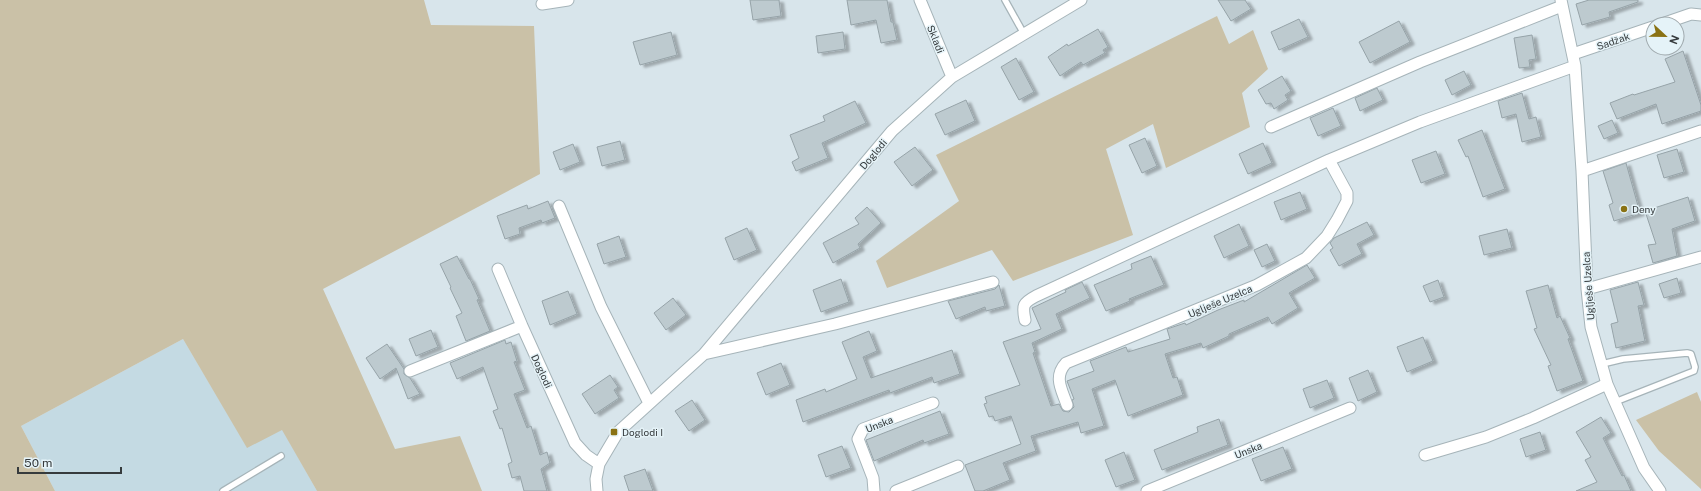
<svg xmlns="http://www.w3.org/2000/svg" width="1701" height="491" font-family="'Public Sans',sans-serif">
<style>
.built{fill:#c4dae3}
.green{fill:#cac1a7}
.building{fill:#bdcacf;stroke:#96a3a8;filter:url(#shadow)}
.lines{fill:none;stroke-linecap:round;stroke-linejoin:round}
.lane-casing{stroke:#a6b4b9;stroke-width:8}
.street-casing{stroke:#a6b4b9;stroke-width:13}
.lane{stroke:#fff;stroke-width:5.5}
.street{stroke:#fff;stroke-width:11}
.poi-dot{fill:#8a7214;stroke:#e5f3f8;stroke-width:1.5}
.labels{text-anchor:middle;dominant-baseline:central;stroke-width:3;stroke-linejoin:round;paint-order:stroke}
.street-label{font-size:10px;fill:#363b3d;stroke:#e5f3f8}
.poi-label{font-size:10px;fill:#363b3d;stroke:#e5f3f8;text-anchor:start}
</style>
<defs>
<filter id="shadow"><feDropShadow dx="4.5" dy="2.5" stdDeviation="1" flood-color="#0004"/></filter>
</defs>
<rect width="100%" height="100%" fill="#d8e5eb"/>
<path class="built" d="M183,339L247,447L282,429L317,491H55L21,426Z"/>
<path class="green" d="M0,0H424L431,25L534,26L540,174L323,289L395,449L460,436L482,491H317L282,430L247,448L183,339L21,426L55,491H0Z
M1217,16L1229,44L1253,30L1268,69L1242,93L1250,127L1166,168L1153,124L1106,149L1133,235L1013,281L992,250L887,288L876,261L959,201L936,155Z
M1697,392L1701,402V489L1659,451L1636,420Z"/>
<path class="building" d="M750,0H779L781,16L753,20Z
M847,0H887L891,22H893L897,40L881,43L876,20L851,25Z
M1218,0H1245L1251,9L1231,21Z
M1589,0H1638V2L1609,12L1610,17L1582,25L1576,4Z
M1299,19L1308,37L1279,50L1271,32Z
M1399,21L1410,42L1370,63L1359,42Z
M1098,29L1108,47L1103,50L1105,53L1083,65L1081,62L1060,76L1048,57L1067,44L1068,46Z
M671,32L677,55L640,65L633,42Z
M843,32L845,49L818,53L816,36Z
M1532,35L1536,59L1529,60L1530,67L1519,68L1514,38Z
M1683,51L1701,105V111L1662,124L1656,104L1617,119L1610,103L1633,94L1634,95L1675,82L1665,59Z
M1016,58L1034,92L1019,100L1001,67Z
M1464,71L1471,85L1452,95L1445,80Z
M1282,76L1291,91L1285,95L1288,100L1274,109L1271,103L1266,104L1258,90Z
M1377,88L1383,100L1360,111L1355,98Z
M1522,93L1529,119L1536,117L1541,137L1522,142L1516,114L1502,118L1498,101Z
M966,100L975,121L945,135L935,114Z
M855,101L866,123L822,143L828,158L796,171L792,162L799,158L790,135L825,121L823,116Z
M1333,108L1341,126L1318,136L1310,118Z
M1612,120L1618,133L1604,139L1598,126Z
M1482,130L1505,189L1483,197L1468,156L1466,157L1458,140Z
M1145,138L1157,166L1142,173L1129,145Z
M620,141L625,160L602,166L597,147Z
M1263,143L1272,163L1248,174L1239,154Z
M573,144L580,162L560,170L553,152Z
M915,147L933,170L912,186L894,162Z
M1677,149L1684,172L1664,178L1657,155Z
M1436,151L1445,174L1421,183L1412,160Z
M1626,163L1640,213L1614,221L1609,205L1613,203L1603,171Z
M1300,192L1307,209L1281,220L1274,202Z
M1688,197L1695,221L1672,229L1677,256L1653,263L1648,245L1656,244L1645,211Z
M548,201L555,218L542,223L541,220L519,228L520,234L505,239L497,216L527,205L528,209Z
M867,207L881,223L858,244L860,248L833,263L823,243L859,224L855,218Z
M1367,222L1374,235L1357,244L1362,254L1339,266L1330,250L1333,248L1330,243L1334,238Z
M1239,224L1249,246L1224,258L1214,236Z
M747,228L757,250L734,260L725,238Z
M1507,229L1512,248L1484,255L1479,236Z
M619,236L626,257L604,264L597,244Z
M1267,244L1275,261L1262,267L1254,250Z
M457,256L469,279H470L479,299L477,300L490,331L466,341L456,316L462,313L450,288L451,287L440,264Z
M1151,256L1164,285L1129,299L1130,301L1106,311L1094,285L1132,269L1131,264Z
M1307,265L1315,278L1289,293L1298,308L1272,324L1268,317L1229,334V336L1203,348L1201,343L1165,354L1173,378L1177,377L1183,395L1128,416L1115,380L1092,389L1104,426L1081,433L1078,422L1031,436L1036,451L1003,463L1010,480L983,491H975L965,465L1021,444L1011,416L995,421L993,416L989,417L984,404L987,403L985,397L1020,385L1003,342L1041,329L1032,308L1066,292L1065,290L1082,282L1090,298L1056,314L1062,329L1032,343L1035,352L1033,353L1051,406L1059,404L1063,411L1069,412L1074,407L1072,400L1074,399L1067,381L1094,371L1090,361L1126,347L1128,352L1170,339L1167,329L1185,323L1186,325L1218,310L1244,300V302Z
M1677,278L1681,293L1664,298L1659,284Z
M841,279L849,302L821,312L813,290Z
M1438,280L1444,297L1430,302L1423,286Z
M1638,282L1644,305L1638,306L1645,341L1616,348L1611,324L1618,322L1610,290Z
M999,285L1005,306L986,311L985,307L956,319L948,301L995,289Z
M1548,285L1557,318L1560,316L1570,338L1568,339L1583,381L1557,391L1548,366L1551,365L1534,329L1537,328L1526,291Z
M568,291L577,314L550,325L542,301Z
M673,298L686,315L666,330L654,313Z
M431,330L438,347L416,356L409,339Z
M869,331L877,351L863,357L871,378L952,350L960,374L934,383L932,377L890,393L889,390L803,422L796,400L825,389L826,392L857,379L842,342Z
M1423,337L1433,361L1407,372L1397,347Z
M505,340L506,344L511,342L517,361L514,362L525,390L514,394L527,428L531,426L540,455L547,452L550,463L541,469L547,491H524L520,476L512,478L508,464L512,462L502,428L500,429L493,411L498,409L483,367L457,379L450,363Z
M387,344L404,369V374L410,378L420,394L408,399L396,368L380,379L366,358Z
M781,363L790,385L766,395L757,373Z
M1368,370L1377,392L1358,401L1349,378Z
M610,375L618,387L614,390L619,398L595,414L582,394Z
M1327,380L1334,398L1310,408L1303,389Z
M692,400L705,420L689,431L675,411Z
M940,411L949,434L924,443L923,440L874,461L866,440Z
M1601,417L1611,433L1603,438L1622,476L1624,475L1631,491H1576L1597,482L1585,460L1591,457L1576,432Z
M1219,419L1228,445L1162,470L1154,450L1198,432L1197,427Z
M1540,432L1546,450L1526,457L1520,439Z
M842,446L851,468L826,477L818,455Z
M1283,447L1292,469L1261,481L1252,459Z
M1124,452L1135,480L1116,487L1105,460Z
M645,469L653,491H629L624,476Z"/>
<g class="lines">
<defs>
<path id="lane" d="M1005,0L1024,34
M1602,364L1623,359L1687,353L1691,354L1695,367L1694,371L1615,402
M223,491L281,456"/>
<path id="street" d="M920,0L952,77
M1561,0L1575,66L1582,171L1587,289L1591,327L1607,384L1644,468L1660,491
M542,4L568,0
M1662,24L1691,14L1701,15
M1573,54L1653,27
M1271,127L1420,62L1562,6
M1582,171L1701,131
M559,206L601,307L649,403
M498,269L522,326L575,443L586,455L599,464
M1587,289L1701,257
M1025,320C1022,305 1023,303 1036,296L1329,160L1420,122L1575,66
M704,354L835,324L993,282
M410,371L522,326
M1067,405C1062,390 1053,377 1066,363L1257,285L1306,258L1327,236L1337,220L1347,201V193L1329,160
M1425,455L1486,437L1533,418L1607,384
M597,491L596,479L599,464L618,432L704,354L892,131L952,77L1081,0
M874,491L873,478L858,439L863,429L933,403
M896,491L958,466
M1147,491L1350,408"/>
</defs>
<use href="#lane" class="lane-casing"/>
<use href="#street" class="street-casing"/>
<use href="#lane" class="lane"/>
<use href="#street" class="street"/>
</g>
<g class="poi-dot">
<circle cx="1624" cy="209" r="4"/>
<rect x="610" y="428" width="8" height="8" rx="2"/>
</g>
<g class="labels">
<g class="street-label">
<text transform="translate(936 39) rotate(68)">Skladi</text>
<text transform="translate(1613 41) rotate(-19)">Sadžak</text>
<text transform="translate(873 154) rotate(-50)">Doglodi</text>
<text transform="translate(1588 286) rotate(-94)">Uglješe Uzelca</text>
<text transform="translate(1220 301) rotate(-23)">Uglješe Uzelca</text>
<text transform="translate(542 371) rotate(65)">Doglodi</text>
<text transform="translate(879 424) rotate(-22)">Unska</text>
<text transform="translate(1248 450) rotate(-22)">Unska</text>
</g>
<g class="poi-label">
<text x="1632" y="209">Deny</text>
<text x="622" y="432">Doglodi I</text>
</g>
</g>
<g transform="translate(1665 36) rotate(112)"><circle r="19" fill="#e5f3f8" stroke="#9fa9ad"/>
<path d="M0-3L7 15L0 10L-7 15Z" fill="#8a7214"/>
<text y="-6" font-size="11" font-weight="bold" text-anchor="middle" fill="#363b3d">N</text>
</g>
<path d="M18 467v6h103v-6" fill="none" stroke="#363b3d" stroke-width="2"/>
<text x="24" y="467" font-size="12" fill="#363b3d" stroke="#e5f3f8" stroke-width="3" paint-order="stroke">50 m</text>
</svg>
